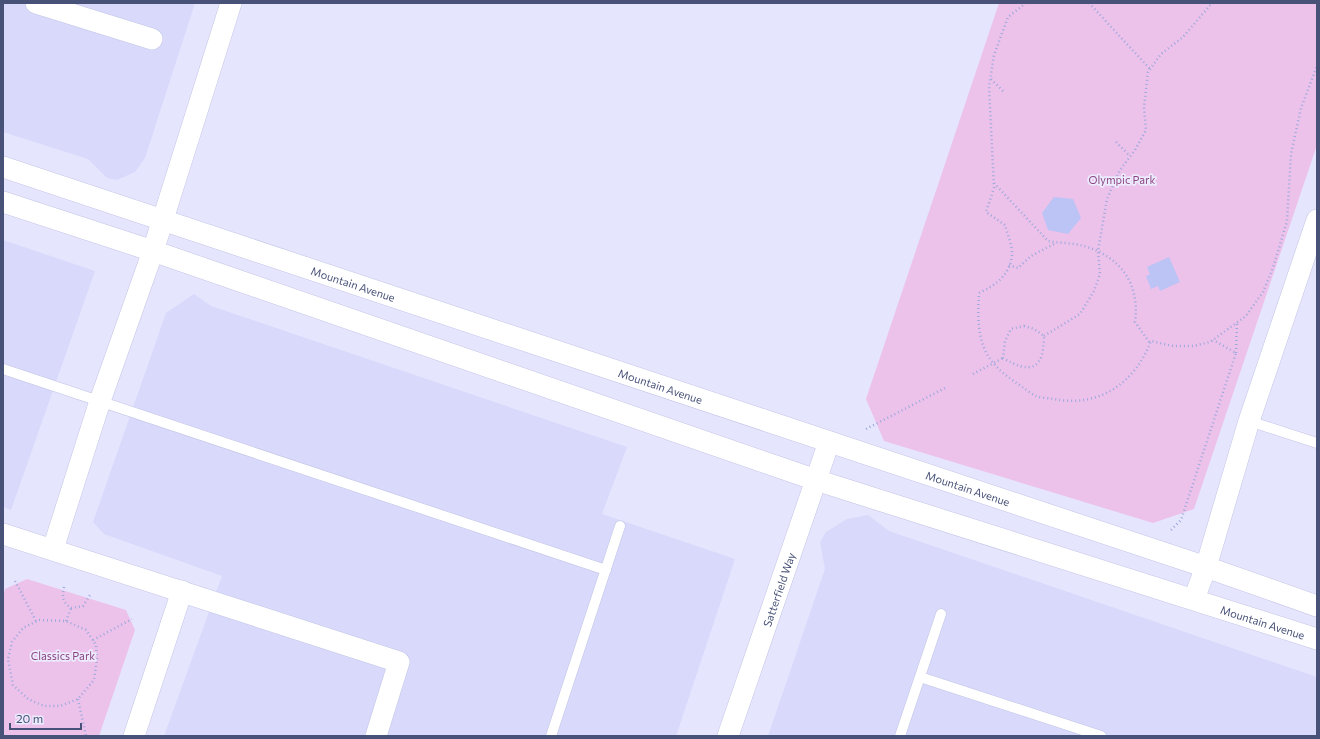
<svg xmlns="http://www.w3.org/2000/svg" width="1320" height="739" font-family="Commissioner,sans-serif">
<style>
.residential{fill:#d8d9fb}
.green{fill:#ecc2eb}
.building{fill:#bbc4f5}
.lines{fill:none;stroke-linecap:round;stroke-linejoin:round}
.lane-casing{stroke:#c1c5e5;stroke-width:11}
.street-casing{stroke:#c1c5e5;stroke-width:22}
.path{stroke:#9da8da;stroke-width:2.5;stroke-dasharray:1 3;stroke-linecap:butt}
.lane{stroke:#fff;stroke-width:10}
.street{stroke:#fff;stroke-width:21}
.labels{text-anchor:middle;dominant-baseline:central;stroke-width:3.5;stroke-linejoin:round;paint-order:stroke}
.park-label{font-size:11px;fill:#8b4481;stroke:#edecff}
.street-label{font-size:11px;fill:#485278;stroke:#edecff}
</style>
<rect width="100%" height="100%" fill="#e6e5fe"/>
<path class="residential" d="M3,3H195L145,158L135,172L117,180L107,178L88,159L3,132Z
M3,240L95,271L11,510L3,507Z
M194,294L211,306L627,447L602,514L735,559L676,736H164L222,576L104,534L93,522L166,313Z
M868,515L889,531L1317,677V736H768L825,569L820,542L826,532L847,519Z"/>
<path class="green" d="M999,3H1317V145L1194,509L1153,523L884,441L866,399Z
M27,579L126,610L135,630L99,736H3V596L5,589Z"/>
<path class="building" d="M1054,197L1073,199L1081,218L1068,234L1048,230L1042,213Z
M1169,257L1180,282L1160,291L1158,286L1151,289L1146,276L1150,274L1147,267Z"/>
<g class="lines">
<defs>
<path id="lane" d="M3,369L606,570
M1249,421L1317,443
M920,677L1101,736
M551,736L620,526
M900,736L941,614"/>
<g id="street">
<path d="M36,3L152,39"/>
<path id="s1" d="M3,167L1206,567L1317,606"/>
<path id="s2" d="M3,202L153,251L816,480L1317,639"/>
<path d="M3,534L399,662L376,736"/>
<path d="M53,549L100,401L153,251L231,3"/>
<path d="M1194,599L1206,567L1249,421L1317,220"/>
<path d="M134,736L182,591"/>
<path id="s3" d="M728,736L829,442"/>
</g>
</defs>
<use href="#lane" class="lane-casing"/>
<use href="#street" class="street-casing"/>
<path class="path" d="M1026,3L1008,17L994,55L989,86L994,188L986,212L1005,225C1007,233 1013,247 1012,255C1010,275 996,285 979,293C978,313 977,334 986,352C993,366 1006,376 1018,384C1024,388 1030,393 1036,396C1041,398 1048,398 1054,399C1099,408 1135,383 1151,341L1173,346H1194L1210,342L1246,316L1263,292L1273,268L1287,221L1291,154L1301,108L1317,66
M1089,3L1150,69
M991,79L1005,93
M1116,142L1130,156
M994,183L1048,241C1059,243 1073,243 1084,246C1121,257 1140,284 1135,322L1150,343
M1009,265L1018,268L1031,256L1056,243
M1024,326L1034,329L1044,336C1044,369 1031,375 1003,358L1005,341L1011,329Z
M1044,336L1080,314L1094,291L1100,274L1098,251L1107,199L1120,170L1135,150L1146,130L1144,107L1148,72L1161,54L1183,37L1212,3
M1236,353L1237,323
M973,374L1003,358
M866,429L947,387
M1171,530L1181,520L1236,353L1213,340
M15,581L36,621
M64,587C62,596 62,602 71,608L83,606L90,595
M39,620L66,621L86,630L96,645L97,658L94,680L78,699L60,706H44L28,699L13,685L8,659L12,642L23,628Z
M66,621L71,608
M93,640L132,619
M78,699L86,736"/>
<use href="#lane" class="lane"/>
<use href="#street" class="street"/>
</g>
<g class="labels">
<g class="park-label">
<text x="1122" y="179">Olympic Park</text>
<text x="63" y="655">Classics Park</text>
</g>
<g class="street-label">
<text stroke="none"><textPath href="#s1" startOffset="369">Mountain Avenue</textPath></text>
<text stroke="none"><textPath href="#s1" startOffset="693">Mountain Avenue</textPath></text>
<text stroke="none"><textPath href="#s1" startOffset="1017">Mountain Avenue</textPath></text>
<text stroke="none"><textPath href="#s3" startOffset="155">Satterfield Way</textPath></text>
<text stroke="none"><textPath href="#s2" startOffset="1328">Mountain Avenue</textPath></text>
</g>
</g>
<rect width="1320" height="739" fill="none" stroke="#485278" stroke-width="8"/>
<path d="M10 723v6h71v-6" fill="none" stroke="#485278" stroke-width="2"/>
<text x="16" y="723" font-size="12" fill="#485278" stroke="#edecff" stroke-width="3" paint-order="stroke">20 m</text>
</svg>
